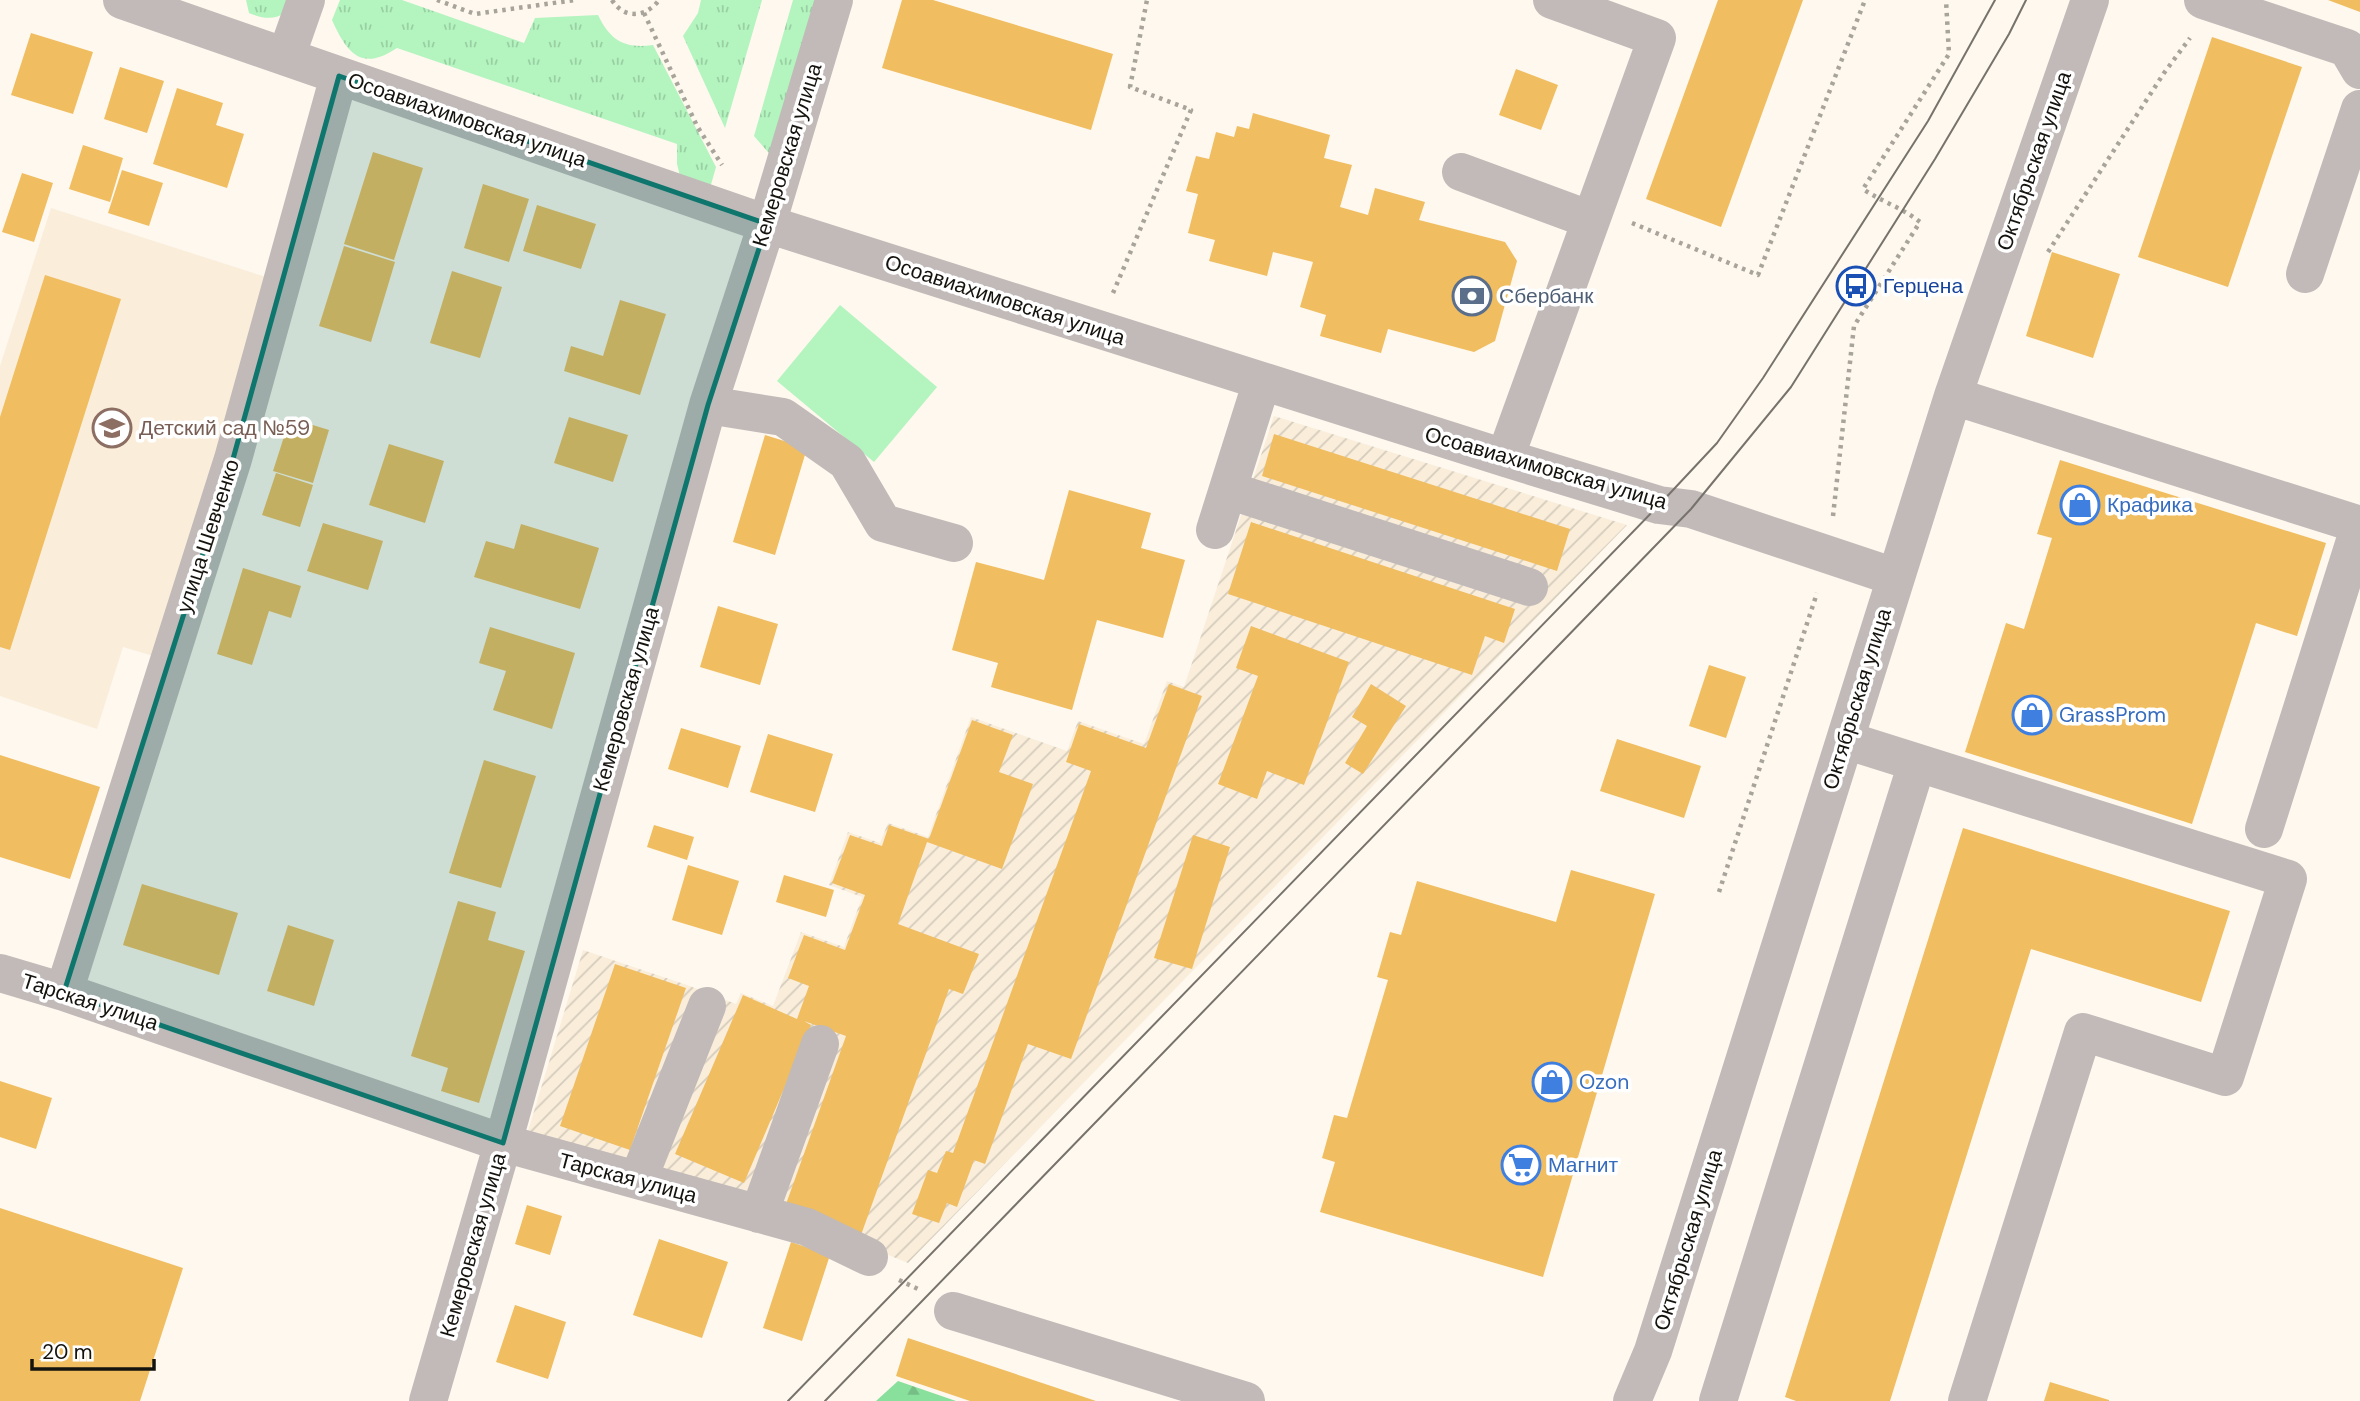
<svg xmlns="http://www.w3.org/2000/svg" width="2360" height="1401" font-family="'DM Sans',sans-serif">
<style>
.industrial{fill:url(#industrial-furrows)}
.built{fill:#faeedb}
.grass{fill:url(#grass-tufts)}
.forest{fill:url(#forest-firs)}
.pitch{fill:#b3f4bf}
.building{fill:#f0bd60}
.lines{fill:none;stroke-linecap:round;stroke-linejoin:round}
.path{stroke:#a8a49b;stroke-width:4.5;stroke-dasharray:3.5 5;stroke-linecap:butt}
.minor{stroke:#c1bab8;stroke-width:38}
.tram{stroke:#77736c;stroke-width:2}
.marked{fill:#0f766e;fill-opacity:0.2;stroke:#0f766e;stroke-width:5;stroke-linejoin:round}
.labels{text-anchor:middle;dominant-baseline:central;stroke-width:7;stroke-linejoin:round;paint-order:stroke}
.street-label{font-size:21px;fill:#15130e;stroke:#fff}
.transit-label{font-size:21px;fill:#164399;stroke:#fff;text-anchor:start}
.service-label{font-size:21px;fill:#4e5e75;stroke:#fff;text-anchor:start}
.education-label{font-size:21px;fill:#785e54;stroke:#fff;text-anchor:start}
.shop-label{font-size:21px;fill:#366cbe;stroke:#fff;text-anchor:start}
</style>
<defs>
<pattern id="industrial-furrows" width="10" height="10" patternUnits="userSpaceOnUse" patternTransform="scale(1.75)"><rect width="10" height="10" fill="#faeedb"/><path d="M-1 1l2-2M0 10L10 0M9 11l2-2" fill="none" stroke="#d5cbbb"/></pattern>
<pattern id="grass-tufts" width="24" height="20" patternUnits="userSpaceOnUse" patternTransform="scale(1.75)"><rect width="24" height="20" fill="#b3f4bf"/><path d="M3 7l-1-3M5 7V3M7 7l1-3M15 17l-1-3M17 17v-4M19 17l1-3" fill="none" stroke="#99d0a3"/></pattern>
<pattern id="forest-firs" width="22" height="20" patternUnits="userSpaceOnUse" patternTransform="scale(1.75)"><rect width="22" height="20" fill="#89df9c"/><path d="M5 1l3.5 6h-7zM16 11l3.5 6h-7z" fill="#75be85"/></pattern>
</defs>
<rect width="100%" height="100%" fill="#fef8ee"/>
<path class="industrial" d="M1274,416L1627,525L908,1263L783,1212L525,1141L583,950L687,985L736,1004L741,993L773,1006L801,932L844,947L862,897L829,885L848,832L880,843L888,823L928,837L971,717L1067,751L1078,721L1144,744L1167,681L1184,687Z"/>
<path class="built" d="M51,208L266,277L207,491L153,656L123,647L97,729L0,696V366Z"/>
<path class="grass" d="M246,0H299C283,17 273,23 249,13Z
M340,0H402L524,43L535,18L598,15C610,40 624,49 653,45L716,167L710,188L680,176L677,164V144L397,48C361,72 347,53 332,20Z
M701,0H762L725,128L683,36L698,13Z
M793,0H821L775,160L754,136Z"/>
<path class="forest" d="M898,1381L956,1401H876Z"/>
<path class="pitch" d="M840,305L937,387L874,462L777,381Z"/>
<path class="building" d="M902,0H933L1113,54L1091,130L882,68Z
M1718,0H1803L1721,227L1646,199Z
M2328,0H2360V12Z
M31,33L93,52L73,114L11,95Z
M2212,37L2302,67L2228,287L2138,257Z
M120,67L164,81L147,133L104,119Z
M1516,69L1558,85L1541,130L1499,115Z
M177,88L223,103L216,125L244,134L227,188L153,164Z
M1253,113L1330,135L1324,158L1352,165L1340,207L1368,215L1375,188L1425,202L1419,220L1505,242L1517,261L1495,341L1474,352L1388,329L1381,353L1320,336L1326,315L1300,307L1313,262L1273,252L1267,276L1209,261L1215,240L1188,233L1198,194L1186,191L1196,156L1209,159L1216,132L1234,137L1237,126L1249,129Z
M83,145L123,158L110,202L69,189Z
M373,152L423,168L394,260L344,244Z
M122,170L163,183L149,226L108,213Z
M22,173L53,183L34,242L2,232Z
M483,184L529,199L509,262L464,248Z
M537,205L596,224L581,269L523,251Z
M344,246L395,262L371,342L319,326Z
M2052,252L2120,274L2093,358L2026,336Z
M452,271L502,287L480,358L430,343Z
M45,275L121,299L10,650L0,647V417Z
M620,300L666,314L640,395L564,371L571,346L603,356Z
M569,417L628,435L613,482L554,463Z
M290,418L329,430L313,483L273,471Z
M1274,434L1570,529L1557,571L1262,476Z
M765,435L807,448L775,555L733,542Z
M389,444L444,461L425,523L369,505Z
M2060,460L2326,543L2297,636L2256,623L2192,824L1965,752L2006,623L2024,629L2052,538L2037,534Z
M276,473L313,485L300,527L262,515Z
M1069,490L1151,513L1141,548L1185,560L1163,638L1097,620L1072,710L991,687L998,663L952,650L976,562L1044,580Z
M1251,522L1515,609L1504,643L1485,636L1472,675L1228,594Z
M323,523L383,541L368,590L307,571Z
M521,524L599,548L580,609L474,577L486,541L514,549Z
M243,568L301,586L291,618L269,611L252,665L217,654Z
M718,606L778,624L760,685L700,667Z
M1251,626L1349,662L1304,785L1267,771L1257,799L1218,784L1258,676L1236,668Z
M490,627L575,653L552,729L493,710L506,671L479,663Z
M1709,665L1746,677L1726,738L1689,726Z
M1169,684L1202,696L1071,1059L1028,1044L985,1164L974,1160L957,1207L947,1203L939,1223L912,1214L928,1170L937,1173L946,1151L953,1153L1091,771L1066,762L1079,724L1146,748Z
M1371,684L1406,706L1363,774L1345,763L1367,726L1352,717Z
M972,720L1013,735L999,772L1033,784L1002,869L927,842L898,924L979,954L963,994L949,989L861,1235L785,1207L846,1036L804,1021L811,1025L744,1183L675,1154L743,995L797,1019L809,986L788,978L804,935L845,950L865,895L832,883L850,835L882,846L889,825L929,839Z
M681,728L741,746L728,788L668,769Z
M768,734L833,754L815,812L750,792Z
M1617,739L1701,766L1684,818L1600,791Z
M0,755L100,787L70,879L0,857Z
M484,760L536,776L501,888L449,873Z
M654,825L694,837L687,860L647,847Z
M1963,828L2230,911L2201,1002L2031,949L1890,1401H1796L1785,1397Z
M1193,835L1230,847L1192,969L1154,958Z
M688,865L739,881L722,935L672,920Z
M1571,870L1655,894L1543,1277L1320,1212L1335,1162L1322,1158L1334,1115L1347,1118L1388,980L1377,977L1390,932L1401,935L1417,881L1556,922Z
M784,875L834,890L826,917L776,902Z
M142,884L238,913L219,975L123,945Z
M458,901L496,912L488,940L525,951L479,1103L441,1091L448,1068L411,1056Z
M288,925L334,940L314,1006L267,991Z
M615,964L686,988L630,1150L560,1126Z
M0,1081L52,1098L36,1149L0,1137Z
M527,1205L562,1216L550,1255L515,1244Z
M0,1208L183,1268L140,1401H0Z
M659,1239L728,1262L702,1338L633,1315Z
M791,1242L830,1255L802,1341L763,1328Z
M515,1305L566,1322L548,1379L496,1362Z
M908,1338L1096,1401H970L896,1376Z
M2050,1382L2109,1400V1401H2044Z"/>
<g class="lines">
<path class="path" d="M437,0L475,14L575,0
M612,0C624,20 647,17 659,0
M644,13L697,126L722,165
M1632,223L1758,275L1865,0
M2048,252L2164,73L2190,38
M1113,293L1191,110L1130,87L1147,0
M1833,516L1854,326L1920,222C1901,207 1882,202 1863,189L1949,54L1946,0
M1719,892L1817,593
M899,1280L920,1290"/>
<path class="minor" d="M122,0L767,224L1505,458L1659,505L1691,509L1895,577
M2203,0L2347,48L2360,70
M286,57L306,0
M1461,172L1591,220
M2305,274L2360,109
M1953,396L2360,525L2264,829
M708,405L783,417L847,462L883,523L954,543
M1505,458L1657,38L1552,0
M1228,490L1529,587
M1215,530L1262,381
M1845,740L2288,879L2225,1077L2083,1032L1967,1401
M0,973L64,992L503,1143L807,1227L869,1257
M64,992L233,459L339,76
M638,1180L707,1006
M759,1214L820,1044
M953,1311L1246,1401
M428,1401L503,1143L708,405L767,224L834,0
M1632,1401L1653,1351L1953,396L2090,0
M1718,1401L1917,763"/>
<path class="tram" d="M788,1401L1659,505L1717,443L1763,378L1928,121L1995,0
M825,1401L1691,509L1791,387L1935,159L2009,34L2026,0"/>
</g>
<path class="marked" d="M339,76L767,224L708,405L503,1143L64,992L233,459Z"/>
<defs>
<symbol id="bus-ring" viewBox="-11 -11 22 22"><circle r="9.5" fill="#fff" stroke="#1a4fb4" stroke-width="1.5"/><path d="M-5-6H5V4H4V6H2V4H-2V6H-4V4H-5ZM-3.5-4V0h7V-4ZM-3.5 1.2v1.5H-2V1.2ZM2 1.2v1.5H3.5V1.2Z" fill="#1a4fb4"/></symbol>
<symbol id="bank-ring" viewBox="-11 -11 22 22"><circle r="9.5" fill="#fff" stroke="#5c6f8a" stroke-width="1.5"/><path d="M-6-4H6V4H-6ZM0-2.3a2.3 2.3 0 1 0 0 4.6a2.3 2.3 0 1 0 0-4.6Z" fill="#5c6f8a"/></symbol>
<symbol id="school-ring" viewBox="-11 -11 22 22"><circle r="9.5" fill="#fff" stroke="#8d6e63" stroke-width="1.5"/><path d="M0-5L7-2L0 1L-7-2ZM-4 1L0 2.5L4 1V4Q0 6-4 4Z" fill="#8d6e63"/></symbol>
<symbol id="shop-ring" viewBox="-11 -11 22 22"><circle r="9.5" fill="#fff" stroke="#3f7fe0" stroke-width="1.5"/><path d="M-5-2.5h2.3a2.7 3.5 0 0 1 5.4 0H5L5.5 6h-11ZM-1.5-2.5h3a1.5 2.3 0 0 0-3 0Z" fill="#3f7fe0"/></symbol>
<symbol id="supermarket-ring" viewBox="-11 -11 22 22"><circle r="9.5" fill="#fff" stroke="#3f7fe0" stroke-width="1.5"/><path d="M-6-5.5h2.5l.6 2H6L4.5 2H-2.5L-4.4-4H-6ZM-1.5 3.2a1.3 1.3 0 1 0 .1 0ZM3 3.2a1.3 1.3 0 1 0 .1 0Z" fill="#3f7fe0"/></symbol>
</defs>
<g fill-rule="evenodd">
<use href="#bus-ring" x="1834" y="264" width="44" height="44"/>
<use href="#bank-ring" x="1450" y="274" width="44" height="44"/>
<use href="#school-ring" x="90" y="406" width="44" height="44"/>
<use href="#shop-ring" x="2058" y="483" width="44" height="44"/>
<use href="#shop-ring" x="2010" y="693" width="44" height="44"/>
<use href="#shop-ring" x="1530" y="1060" width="44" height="44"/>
<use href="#supermarket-ring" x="1499" y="1143" width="44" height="44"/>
</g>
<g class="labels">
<g class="street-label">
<text transform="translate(467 120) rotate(19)">Осоавиахимовская улица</text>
<text transform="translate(787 155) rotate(-73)">Кемеровская улица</text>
<text transform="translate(2034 161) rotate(-71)">Октябрьская улица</text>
<text transform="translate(1005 300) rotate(18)">Осоавиахимовская улица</text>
<text transform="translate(1546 468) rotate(16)">Осоавиахимовская улица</text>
<text transform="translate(208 536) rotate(-72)">улица Шевченко</text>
<text transform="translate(626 699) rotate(-74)">Кемеровская улица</text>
<text transform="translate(1857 699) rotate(-73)">Октябрьская улица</text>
<text transform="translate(90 1002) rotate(18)">Тарская улица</text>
<text transform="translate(628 1178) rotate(15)">Тарская улица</text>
<text transform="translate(1688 1240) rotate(-73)">Октябрьская улица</text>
<text transform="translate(473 1245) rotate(-74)">Кемеровская улица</text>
</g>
<g class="transit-label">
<text x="1883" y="286">Герцена</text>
</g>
<g class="service-label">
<text x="1499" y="296">Сбербанк</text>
</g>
<g class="education-label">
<text x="139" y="428">Детский сад №59</text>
</g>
<g class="shop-label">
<text x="2107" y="505">Крафика</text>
<text x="2059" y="715">GrassProm</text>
<text x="1579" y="1082">Ozon</text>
<text x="1548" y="1165">Магнит</text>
</g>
</g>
<path d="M32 1359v10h122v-10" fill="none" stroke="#15130e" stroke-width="3.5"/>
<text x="42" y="1359" font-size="21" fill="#15130e" stroke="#ffffff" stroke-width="5" paint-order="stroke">20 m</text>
</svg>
